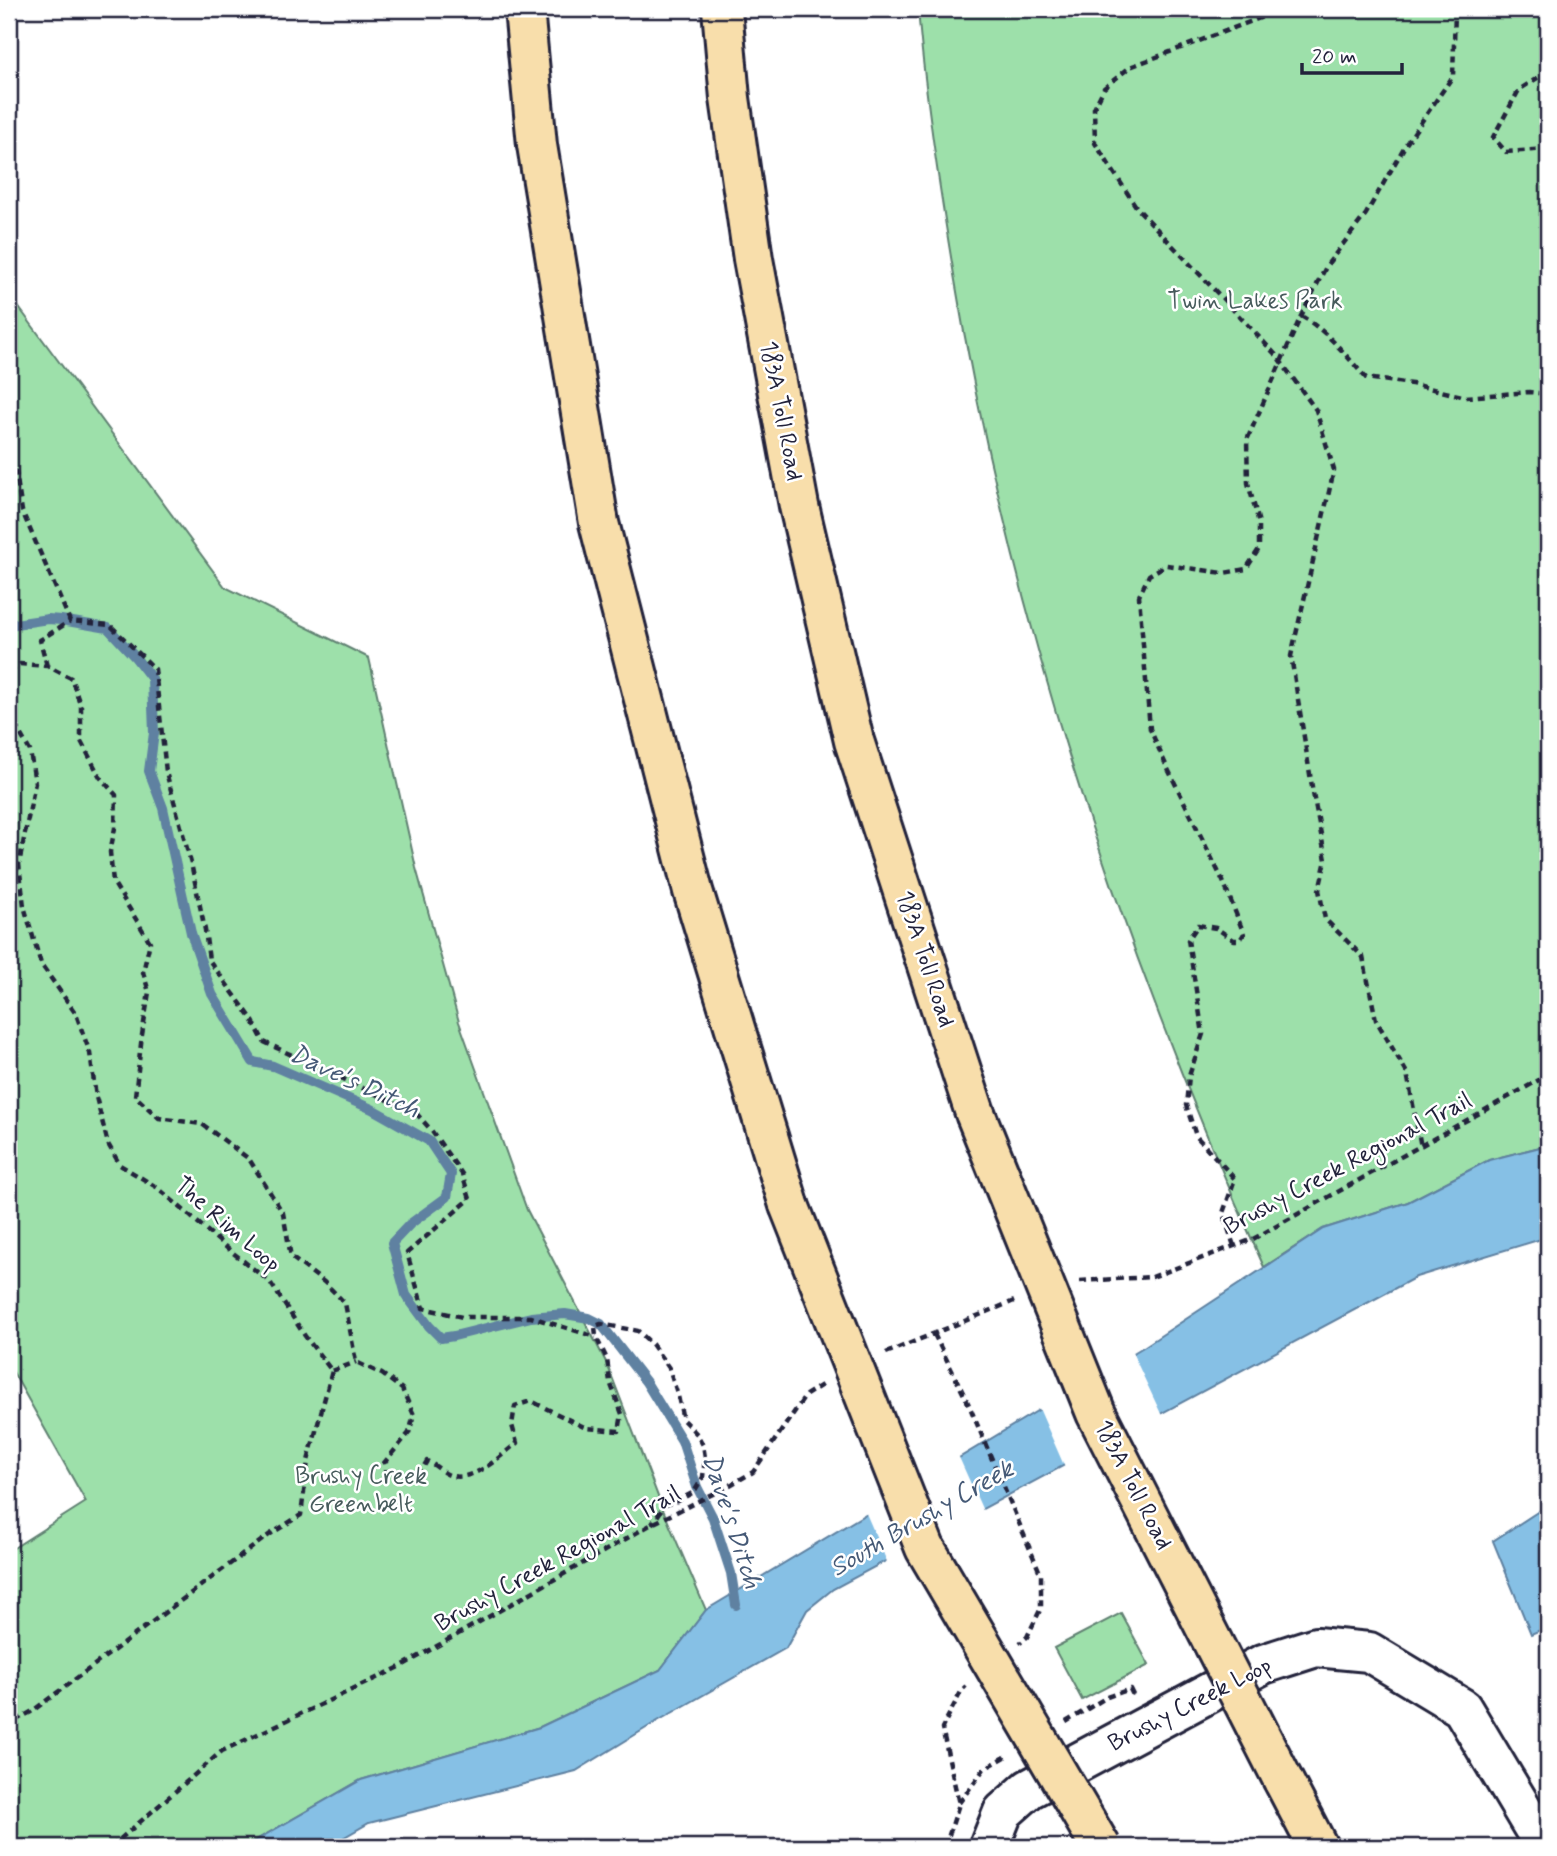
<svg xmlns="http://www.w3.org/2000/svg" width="1557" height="1856" font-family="Mynerve,sans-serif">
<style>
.green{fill:#9de0aa;stroke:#608172;stroke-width:2}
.water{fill:#86c0e5;stroke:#5e81a1;stroke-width:2}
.pier{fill:#fff}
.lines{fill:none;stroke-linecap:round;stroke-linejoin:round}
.stream{stroke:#5e81a1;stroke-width:10}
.secondary-casing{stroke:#22223b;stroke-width:44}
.highway-casing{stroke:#22223b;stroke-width:44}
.path{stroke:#22223b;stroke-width:4.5;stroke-dasharray:7 5;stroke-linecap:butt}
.secondary{stroke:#fff;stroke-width:38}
.highway{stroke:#f8deab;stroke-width:38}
.highway-bridge-casing{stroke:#22223b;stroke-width:44;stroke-linecap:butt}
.highway-bridge{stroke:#f8deab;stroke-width:38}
.labels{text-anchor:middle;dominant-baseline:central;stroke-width:5;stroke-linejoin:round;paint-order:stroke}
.park-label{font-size:24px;fill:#475b5c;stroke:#fff}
.street-label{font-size:24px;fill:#22223b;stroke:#fff}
.water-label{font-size:26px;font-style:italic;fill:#455976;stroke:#fff}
</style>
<rect width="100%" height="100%" fill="#fff"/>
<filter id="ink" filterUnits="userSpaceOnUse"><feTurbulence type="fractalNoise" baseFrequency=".0143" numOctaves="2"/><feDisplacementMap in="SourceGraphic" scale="14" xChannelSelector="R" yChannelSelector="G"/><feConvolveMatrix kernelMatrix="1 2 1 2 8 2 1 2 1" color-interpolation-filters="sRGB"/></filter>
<g filter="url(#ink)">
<path class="green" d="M918,9H1548V1145L1489,1160L1408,1202L1323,1229L1264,1267C1119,945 1009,612 952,263C938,179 925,94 918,9Z
M9,294L225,587L369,658L416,868L459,1022L527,1210L607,1364L664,1512L706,1610L660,1670L540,1727L361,1780L244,1847H9V1551L86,1502L9,1365Z
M1121,1613L1149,1665L1082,1700L1054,1648Z"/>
<path class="water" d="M1548,1145V1237L1416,1277L833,1589L807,1610L786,1648L656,1722L576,1771L369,1823L327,1847H244L361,1780L540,1727L660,1670L706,1610L1145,1346L1323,1229L1408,1202L1489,1160Z
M1548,1505V1627L1531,1634L1493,1541Z"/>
<path class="pier" d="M1131,1350L1163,1418L1066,1470L1038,1406Z
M958,1455L984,1513L888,1564L865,1511Z"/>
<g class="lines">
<path class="stream" d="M9,625L48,619L61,620L108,628L135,657L152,679L154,733L149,771L163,808L191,933L212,994L253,1062L273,1066L372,1109L429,1141L451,1174L447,1197L410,1224L392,1243L406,1295L429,1326L441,1338L454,1336L531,1317L565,1314L589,1318L601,1324L646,1382L682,1441L697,1487L713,1518L731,1573L736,1605"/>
<defs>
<path id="secondary" d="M989,1847L1003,1812L1029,1789L1263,1664L1316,1647L1369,1652L1462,1708L1545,1847"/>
<path id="highway" d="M524,9L537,145L599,523L693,891L789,1205
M722,9L730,98L753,259L799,506L854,741L975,1113
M1283,1780L1318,1847"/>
</defs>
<use href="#secondary" class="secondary-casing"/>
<use href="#highway" class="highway-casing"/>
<path class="path" d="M1284,9L1130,67L1104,88L1094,108L1095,143L1137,208L1276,355L1316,410L1334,470L1291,656L1313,793L1326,860L1319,890L1325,919L1363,957L1376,1020L1407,1073L1421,1147
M1548,71L1519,90L1493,137L1506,152L1548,149
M1301,316C1327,331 1346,355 1366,378L1412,384L1466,397L1529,392L1548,394
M9,460L15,467L22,511L70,621L110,625L155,669L166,772L191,863L205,930L209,960L252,1019L264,1042L416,1113L431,1130L462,1174L470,1199L407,1253L423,1308L462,1317H531L596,1337
M47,666L40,640L70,621
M9,671L20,664L47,666L71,678L81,706V741L100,777L116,795L115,828L110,852L113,882L150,942L143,972L149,992L142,1035L135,1096L159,1118L202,1124L249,1159L283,1213L291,1257L324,1282L345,1303L356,1362L382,1374L402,1389L414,1415L409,1433L384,1463L386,1475H412L421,1471L427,1461C435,1465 439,1469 445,1473C469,1487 499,1457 517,1443L512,1425L515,1406L531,1401L586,1428L619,1431L622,1414L610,1382L607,1359L596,1337L595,1326L601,1324L638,1331L652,1344L669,1368L678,1396L683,1420L697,1434L703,1445L705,1457L703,1477L694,1492L677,1501L665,1505L652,1524
M9,714L30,751L35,783L19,864L24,906L41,964L76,1014L90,1053L96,1097L108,1144L120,1165L158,1188L227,1248L270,1282L305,1336L332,1371L308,1461L301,1515L269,1535L31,1712L9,1724
M1234,1246L1223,1213L1235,1179L1196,1136L1186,1105L1189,1076L1203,1034L1188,940L1198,925L1216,928L1234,940H1240L1244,934L1223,881L1166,765L1150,729L1139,596L1149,575L1166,565L1224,573L1246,569L1259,549V523L1248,483L1247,440L1301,316L1327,265L1366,214L1406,144L1453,76L1455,11L1457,9
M1080,1281L1152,1277L1253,1239L1548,1075
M934,1334L969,1405L1041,1575V1608L1027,1637L1020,1643
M886,1353L1014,1301
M332,1371L356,1362
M1066,1722L1107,1697L1130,1689L1133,1695
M959,1803L984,1769L1007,1756
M111,1847L222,1751L400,1667L652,1524L725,1488L753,1472L806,1395L822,1385
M945,1847L959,1804L942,1728L962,1690L966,1686"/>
<use href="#secondary" class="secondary"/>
<use href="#highway" class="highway"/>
<defs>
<path id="highway-bridge" d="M975,1113L1096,1413L1283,1780
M789,1205L925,1548L1101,1847"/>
</defs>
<use href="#highway-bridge" class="highway-bridge-casing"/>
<use href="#highway-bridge" class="highway-bridge"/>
</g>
</g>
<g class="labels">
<g class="park-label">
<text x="1255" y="301">Twin Lakes Park</text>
<text x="361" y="1476">Brushy Creek<tspan x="361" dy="28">Greenbelt</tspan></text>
</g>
<g class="street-label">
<text transform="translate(781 411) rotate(79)">183A Toll Road</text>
<text transform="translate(925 959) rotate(72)">183A Toll Road</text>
<text transform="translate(1348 1164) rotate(-28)">Brushy Creek Regional Trail</text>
<text transform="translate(227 1225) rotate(41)">The Rim Loop</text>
<text transform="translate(1133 1485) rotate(63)">183A Toll Road</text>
<text transform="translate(558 1559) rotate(-29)">Brushy Creek Regional Trail</text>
<text transform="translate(1190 1705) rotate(-27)">Brushy Creek Loop</text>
</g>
<g class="water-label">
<text transform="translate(354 1082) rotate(25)">Dave's Ditch</text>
<text transform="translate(922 1519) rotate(-30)">South Brushy Creek</text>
<text transform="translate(731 1521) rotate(72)">Dave's Ditch</text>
</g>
</g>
<rect width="1557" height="1856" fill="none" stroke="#fff" stroke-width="35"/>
<rect x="18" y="18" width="1522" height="1821" fill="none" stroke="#22223b" stroke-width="2.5" filter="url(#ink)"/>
<path d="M1302 63v10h100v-10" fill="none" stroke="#22223b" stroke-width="3.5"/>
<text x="1312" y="63" font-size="21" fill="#22223b" stroke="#ffffff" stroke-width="5" paint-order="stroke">20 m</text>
</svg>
